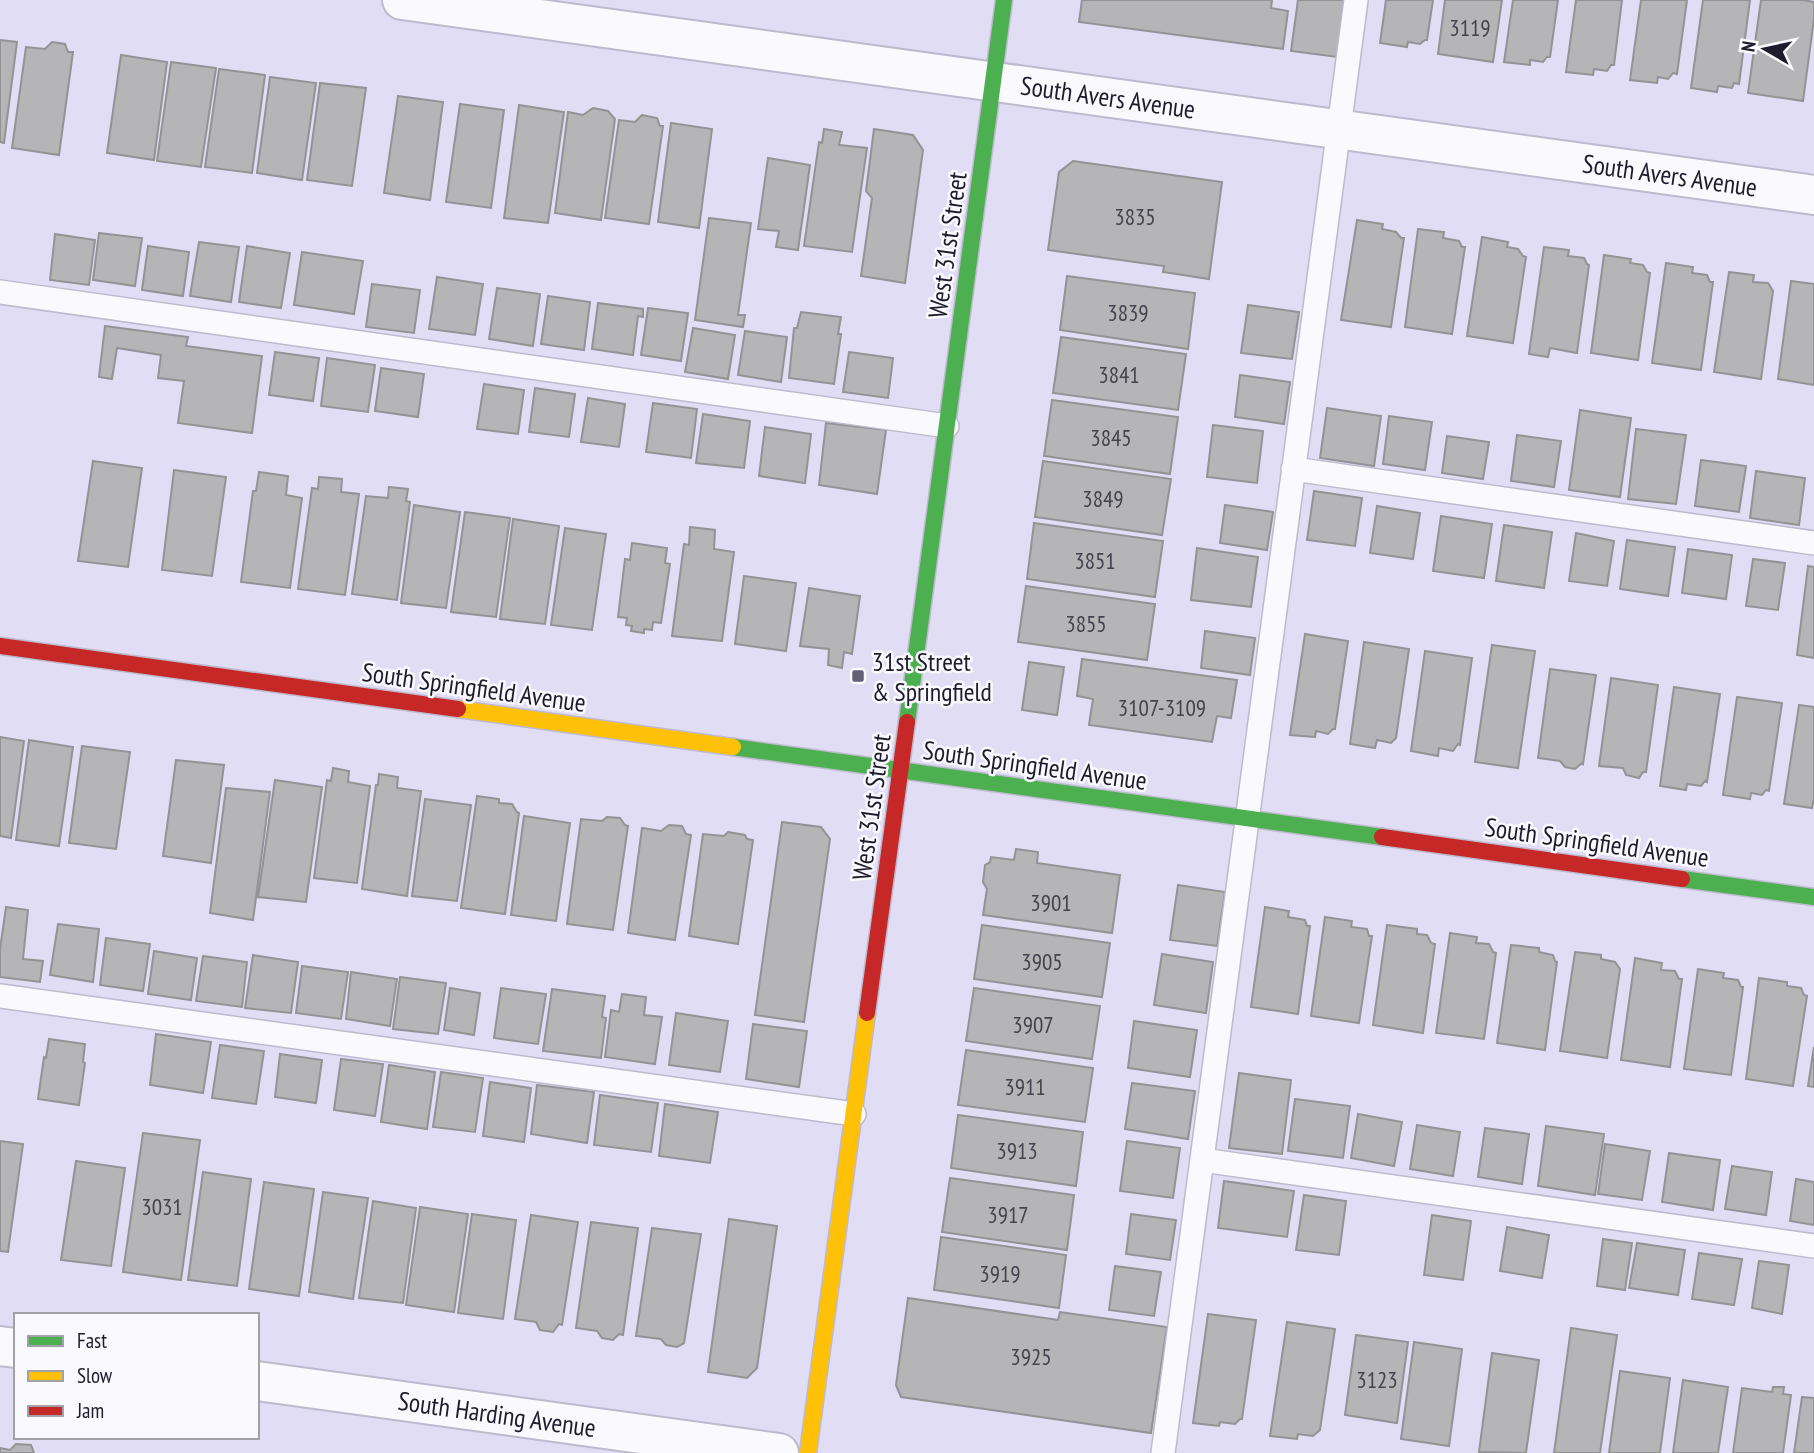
<svg xmlns="http://www.w3.org/2000/svg" width="1814" height="1453" font-family="'PT Sans Narrow',sans-serif">
<style>
.building{fill:#b5b4b6;stroke:#939295;stroke-width:2}
.lines{fill:none;stroke-linecap:round;stroke-linejoin:round}
.lane-casing{stroke:#bdbacd;stroke-width:26}
.street-casing{stroke:#bdbacd;stroke-width:42}
.fast-casing{stroke:#bdbacd;stroke-width:19}
.slow-casing{stroke:#bdbacd;stroke-width:19}
.jam-casing{stroke:#bdbacd;stroke-width:19}
.lane{stroke:#fafafe;stroke-width:23}
.street{stroke:#fafafe;stroke-width:38}
.fast{stroke:#4caf50;stroke-width:16}
.slow{stroke:#ffc107;stroke-width:16}
.jam{stroke:#c62828;stroke-width:16}
.poi-dot{fill:#626072;stroke:#faf9fe;stroke-width:2.5}
.labels{text-anchor:middle;dominant-baseline:central;stroke-width:5;stroke-linejoin:round;paint-order:stroke}
.number-label{font-size:23px;fill:#44424e}
.street-label{font-size:26px;fill:#1e1c2c;stroke:#faf9fe}
.poi-label{font-size:26px;fill:#1e1c2c;stroke:#faf9fe;text-anchor:start}
</style>
<rect width="100%" height="100%" fill="#e0ddf5"/>
<path class="building" d="M1082,0H1272L1271,8L1288,11L1283,49L1079,22Z
M1298,0H1344L1337,57L1291,51Z
M1386,0H1433L1427,40H1425L1420,44L1408,42L1407,47L1380,43Z
M1445,0H1502L1493,62L1438,54Z
M1513,0H1558L1550,57H1547L1543,62L1530,60V65L1504,62Z
M1576,0H1622L1614,65H1611L1607,71L1594,69L1593,75L1566,72Z
M1641,0H1687L1677,74L1673,73L1668,79L1658,77L1657,83L1630,80Z
M1703,0H1750L1739,84L1734,83L1732,88L1718,86L1717,92L1691,88Z
M1761,0H1803L1814,2V19L1803,101L1748,93Z
M0,40L17,42L4,143L0,142Z
M52,42L65,44L68,52H73L59,155L12,148L26,47L45,49Z
M121,55L167,62L154,160L107,153Z
M171,62L216,68L201,167L157,161Z
M219,69L265,75L252,173L205,167Z
M270,77L316,83L302,180L257,173Z
M320,83L366,88L352,186L307,180Z
M398,96L443,102L430,200L384,193Z
M460,104L504,110L491,208L446,202Z
M519,105L564,112L548,223L504,218Z
M593,108L608,111L615,119L601,220L555,213L568,112L583,115Z
M642,115L657,118L660,126H663L649,224L605,218L619,120L635,122Z
M671,123L712,129L699,228L658,222Z
M824,129L842,132L839,145L867,148L852,252L804,246L819,142L822,143Z
M874,129L913,135L923,150L905,283L861,276L872,198L866,191Z
M768,158L810,165L798,250L776,247L779,231L758,229Z
M1073,161L1222,182L1209,279L1163,272L1164,266L1048,250L1059,172Z
M709,218L751,223L738,315H745L743,327L695,320Z
M1357,220L1383,224L1382,229L1396,232L1401,238H1404L1391,327L1341,320Z
M1418,229L1444,232L1443,238L1459,241L1462,247H1465L1452,334L1405,327Z
M99,233L142,238L135,286L93,280Z
M55,234L95,240L89,285L50,280Z
M1482,237L1508,242L1507,247L1518,249L1523,256L1526,257L1513,343L1467,336Z
M199,242L239,247L231,302L190,296Z
M148,246L189,252L183,296L142,290Z
M247,246L290,253L281,308L239,302Z
M1544,247L1569,250L1568,256L1584,258L1587,264L1589,265L1577,353L1550,348L1548,357L1529,354Z
M302,252L363,261L354,314L294,305Z
M1604,255L1631,259L1630,263L1643,265L1647,272L1650,273L1638,360L1591,353Z
M1666,263L1693,267L1692,273L1707,275L1710,282H1713L1701,370L1652,363Z
M1729,272L1754,275L1753,282L1768,283L1773,291L1761,379L1714,372Z
M1067,276L1195,293L1188,349L1060,330Z
M437,277L483,284L475,335L429,329Z
M1791,281L1814,284V385L1778,379Z
M372,284L420,290L414,333L366,327Z
M497,288L540,294L533,346L489,339Z
M548,296L590,302L584,350L541,344Z
M598,303L643,309V317L638,316L633,355L592,349Z
M1248,305L1299,312L1292,359L1241,353Z
M648,308L688,313L681,361L641,355Z
M801,312L841,317L838,334H841L834,384L789,378L794,328H797Z
M105,326L188,337L186,346L262,356L252,433L178,423L184,381L158,378L161,355L117,348L112,379L99,377Z
M693,328L735,335L728,379L685,372Z
M745,331L787,337L781,382L738,375Z
M1061,337L1186,354L1178,410L1053,393Z
M275,352L319,358L313,401L269,395Z
M849,352L893,358L888,398L843,392Z
M327,358L375,365L368,412L321,406Z
M381,368L424,374L418,417L375,411Z
M1240,375L1290,382L1284,424L1235,417Z
M484,384L524,390L518,434L477,429Z
M535,388L575,394L569,437L529,432Z
M588,398L625,404L619,447L581,442Z
M1052,400L1178,417L1170,474L1044,456Z
M653,403L697,409L691,458L646,452Z
M1327,408L1381,416L1374,466L1320,458Z
M1580,410L1631,418L1620,497L1569,490Z
M703,414L750,421L744,468L696,463Z
M1389,416L1432,422L1425,470L1383,464Z
M826,423L886,430L877,494L819,485Z
M1213,425L1263,431L1257,483L1207,477Z
M765,427L811,434L805,483L759,476Z
M1636,429L1686,435L1676,504L1628,499Z
M1517,435L1561,441L1554,487L1511,481Z
M1447,436L1489,442L1483,479L1442,473Z
M1701,460L1746,466L1739,512L1695,506Z
M93,461L142,468L128,567L78,561Z
M1043,461L1171,479L1162,535L1035,517Z
M174,470L226,477L212,576L162,570Z
M1756,471L1805,478L1799,525L1750,518Z
M259,472L288,476L286,495L302,498L290,588L241,582L253,491H256Z
M319,477L342,479L341,492L359,494L345,595L298,589L312,488L318,489Z
M389,487L408,489L406,501L410,502L397,600L352,594L366,496L388,498Z
M1314,491L1362,498L1355,546L1307,540Z
M414,505L460,512L446,608L401,603Z
M1225,505L1273,512L1267,550L1220,543Z
M1377,506L1420,513L1413,559L1370,553Z
M465,512L510,518L496,617L451,612Z
M1441,516L1492,524L1484,578L1433,571Z
M513,519L559,526L545,624L500,619Z
M1034,523L1163,541L1155,597L1027,579Z
M1504,525L1552,532L1544,588L1496,581Z
M690,527L715,530L714,549L734,552L722,641L672,636L684,544L689,545Z
M565,528L606,534L592,630L551,625Z
M1576,533L1614,541L1607,586L1569,581Z
M1627,540L1675,547L1668,596L1620,589Z
M632,543L667,548L665,563L670,564L661,623L653,622L652,630L644,629V633L631,631L632,626L626,625L627,618L618,617L625,559L630,560Z
M1197,548L1258,557L1251,607L1191,600Z
M1688,549L1732,555L1726,599L1682,593Z
M1753,559L1785,563L1778,610L1746,606Z
M1808,566L1814,567V658L1797,655Z
M744,576L796,583L786,651L735,644Z
M1026,586L1155,604L1147,660L1018,642Z
M809,588L860,596L852,654L844,652L842,668L828,665L829,649L800,646Z
M1205,631L1255,638L1250,675L1201,668Z
M1305,634L1348,641L1335,729H1333L1328,734L1316,731L1315,737L1290,735Z
M1364,642L1409,649L1396,738L1391,743L1377,740L1375,748L1350,744Z
M1492,645L1535,651L1518,768L1475,762Z
M1425,651L1472,658L1460,745L1458,744L1453,751L1439,748L1438,756L1411,751Z
M1082,659L1237,680L1231,718L1217,716L1212,742L1089,725L1093,699L1077,696Z
M1029,662L1064,667L1057,715L1022,710Z
M1550,669L1596,675L1583,764L1582,763L1575,769L1565,767L1560,761L1538,758Z
M1611,678L1658,685L1646,772H1643L1639,778L1626,775L1623,768L1599,766Z
M1674,687L1720,694L1707,782L1705,781L1701,786L1687,784L1686,790L1660,786Z
M1737,697L1782,703L1769,791L1766,790L1762,795L1751,793L1750,799L1723,795Z
M1799,705L1814,707V803L1813,802L1812,808L1784,804Z
M0,737L24,741L11,838L0,836Z
M29,740L73,747L59,846L16,840Z
M82,746L130,752L116,849L69,843Z
M176,760L224,765L211,863L163,856Z
M333,768L349,771L348,782L370,786L357,883L314,878L327,780L331,781Z
M379,774L398,777L397,788L421,791L407,896L362,889L376,785H378Z
M275,780L322,787L306,902L258,897Z
M226,788L270,792L253,920L210,913Z
M477,796L499,799V803L512,804L517,812L519,813L505,914L461,908Z
M425,799L471,805L457,901L412,896Z
M524,816L570,823L556,921L511,915Z
M607,817L620,818L625,825L628,826L613,930L567,924L581,819L602,821Z
M782,822L821,827L830,839L804,1022L755,1015Z
M669,825L682,826L686,834L691,835L675,940L628,933L642,828L661,831Z
M728,832L745,835L747,839L753,840L738,944L689,936L703,834L724,836Z
M1016,849L1038,852L1037,863L1120,875L1112,933L983,915L987,889L983,882L985,865L990,862L991,857L1014,860Z
M1178,885L1225,892L1217,946L1170,940Z
M6,907L28,910L23,959L43,961L40,982L0,977V949Z
M1265,907L1289,911L1288,917L1305,920L1307,926H1310L1298,1014L1251,1007Z
M1325,917L1352,921L1351,927L1367,929L1369,936H1372L1359,1023L1311,1016Z
M58,924L99,929L93,982L50,975Z
M982,925L1110,943L1102,997L974,979Z
M1387,925L1417,929V934L1427,935L1431,943L1435,944L1423,1033L1373,1025Z
M1450,933L1477,937L1476,943L1489,944L1493,952L1496,953L1484,1039L1436,1033Z
M106,938L150,944L143,991L100,985Z
M1511,945L1539,948V952L1553,955L1555,961L1557,962L1545,1050L1497,1043Z
M154,951L197,958L191,1000L148,994Z
M1575,952L1601,955V959L1615,962L1620,969L1607,1058L1560,1051Z
M1162,954L1213,962L1206,1013L1154,1005Z
M253,955L298,962L291,1013L245,1008Z
M203,956L247,962L242,1007L196,1001Z
M1635,958L1662,963L1661,970L1675,971L1679,979H1682L1670,1067L1621,1060Z
M302,966L348,972L341,1019L296,1013Z
M1698,969L1724,973L1723,978L1738,980L1741,987H1743L1731,1075L1684,1069Z
M351,972L397,979L390,1026L346,1019Z
M400,977L446,983L438,1034L393,1029Z
M1759,978L1787,982V986L1801,988L1804,995L1807,996L1793,1086L1746,1079Z
M450,988L480,993L474,1035L444,1030Z
M501,988L546,994L538,1044L494,1038Z
M974,988L1100,1006L1092,1059L966,1041Z
M552,989L605,996L602,1017L606,1018L601,1058L543,1051Z
M622,994L646,997L644,1015L662,1017L655,1064L605,1057L611,1010L619,1012Z
M676,1013L728,1021L720,1072L669,1065Z
M1134,1021L1197,1030L1190,1077L1128,1068Z
M753,1024L807,1031L799,1087L746,1079Z
M156,1034L211,1042L203,1093L150,1085Z
M49,1039L85,1044L83,1062L85,1063L79,1105L38,1099L44,1057L46,1058Z
M220,1045L264,1051L256,1104L212,1098Z
M1814,1047V1087L1808,1086Z
M966,1050L1093,1068L1085,1122L958,1105Z
M280,1054L322,1060L316,1103L275,1097Z
M341,1059L383,1064L375,1116L334,1110Z
M389,1065L435,1072L427,1129L381,1122Z
M441,1072L483,1078L475,1132L433,1127Z
M1239,1073L1291,1080L1282,1154L1229,1148Z
M490,1082L531,1088L524,1142L483,1136Z
M1132,1083L1195,1091L1188,1139L1125,1129Z
M537,1085L594,1092L587,1143L531,1134Z
M600,1095L658,1103L651,1152L594,1145Z
M1295,1099L1350,1106L1343,1158L1288,1151Z
M665,1104L718,1112L710,1163L659,1156Z
M1358,1114L1402,1122L1394,1166L1351,1158Z
M958,1115L1083,1132L1076,1186L951,1168Z
M1417,1125L1460,1132L1453,1176L1410,1169Z
M1546,1126L1604,1134L1595,1195L1538,1186Z
M1485,1128L1529,1134L1522,1184L1478,1177Z
M143,1133L200,1140L181,1280L123,1272Z
M0,1141L23,1144L8,1252L0,1251Z
M1127,1141L1180,1148L1173,1198L1120,1191Z
M1605,1144L1650,1151L1642,1200L1598,1194Z
M1669,1153L1720,1160L1713,1210L1662,1202Z
M76,1161L125,1168L111,1266L61,1260Z
M1732,1166L1772,1172L1766,1215L1725,1209Z
M203,1172L251,1179L237,1286L188,1280Z
M950,1178L1074,1195L1067,1250L942,1232Z
M1796,1179L1814,1182V1225L1790,1221Z
M1224,1181L1294,1191L1287,1237L1218,1228Z
M264,1182L314,1189L299,1296L249,1289Z
M323,1192L368,1198L353,1299L309,1292Z
M1304,1195L1346,1201L1339,1255L1296,1250Z
M373,1201L416,1208L403,1303L359,1298Z
M420,1207L468,1214L454,1312L406,1305Z
M472,1214L516,1220L503,1319L458,1313Z
M1131,1214L1176,1220L1170,1260L1126,1254Z
M531,1215L578,1222L562,1325L559,1324L553,1332L540,1330L536,1322L515,1319Z
M1432,1215L1471,1221L1463,1280L1424,1275Z
M729,1219L777,1226L757,1368L747,1378L708,1372Z
M591,1222L638,1228L623,1335L619,1334L613,1340L602,1338L597,1331L576,1328Z
M1507,1227L1549,1235L1542,1278L1500,1271Z
M652,1228L701,1234L684,1343L677,1347L666,1345L661,1339L636,1336Z
M941,1237L1066,1255L1059,1308L934,1290Z
M1603,1239L1632,1243L1625,1290L1597,1286Z
M1637,1243L1685,1250L1678,1295L1629,1288Z
M1699,1253L1742,1259L1734,1305L1692,1299Z
M1759,1261L1789,1265L1782,1314L1752,1308Z
M1115,1266L1161,1272L1154,1316L1109,1310Z
M908,1298L1058,1320L1060,1312L1167,1327L1151,1433L901,1397L896,1385Z
M1208,1314L1256,1320L1242,1419H1240L1235,1424L1220,1422L1219,1426L1193,1423Z
M1287,1322L1335,1329L1320,1430L1313,1436L1298,1434L1297,1439L1270,1436Z
M1571,1328L1617,1335L1600,1453H1554Z
M1356,1335L1408,1342L1397,1423L1345,1415Z
M1414,1342L1462,1349L1449,1446L1401,1439Z
M1492,1353L1539,1360L1526,1453L1479,1452Z
M1620,1371L1670,1378L1660,1453H1609Z
M1683,1380L1728,1387L1718,1453H1673Z
M1773,1387H1784L1783,1394L1791,1395L1783,1453H1733L1742,1388L1772,1392Z
M1802,1397L1814,1398V1453H1794Z
M16,1444L31,1445L34,1453H0V1448L10,1450Z"/>
<g class="lines">
<defs>
<path id="lane" d="M0,292L947,426
M1293,469L1814,543
M0,996L854,1114
M1202,1160L1814,1246
M1163,1453L1356,0"/>
<path id="street" d="M402,0L1814,195
M0,1346L16,1348
M257,1381L779,1453"/>
<path id="fast" d="M907,722L1004,0
M733,747L1382,837
M1682,879L1814,897"/>
<path id="slow" d="M458,709L733,747
M808,1453L867,1013"/>
<path id="jam" d="M0,646L458,709
M1382,837L1682,879
M867,1013L907,722"/>
</defs>
<use href="#lane" class="lane-casing"/>
<use href="#street" class="street-casing"/>
<use href="#fast" class="fast-casing"/>
<use href="#slow" class="slow-casing"/>
<use href="#jam" class="jam-casing"/>
<use href="#lane" class="lane"/>
<use href="#street" class="street"/>
<use href="#fast" class="fast"/>
<use href="#slow" class="slow"/>
<use href="#jam" class="jam"/>
</g>
<rect class="poi-dot" x="851" y="669" width="14" height="14" rx="3.5"/>
<g class="labels">
<g class="number-label">
<text x="1470" y="27">3119</text>
<text x="1135" y="216">3835</text>
<text x="1128" y="312">3839</text>
<text x="1119" y="374">3841</text>
<text x="1111" y="437">3845</text>
<text x="1103" y="498">3849</text>
<text x="1095" y="560">3851</text>
<text x="1086" y="623">3855</text>
<text x="1162" y="707">3107-3109</text>
<text x="1051" y="902">3901</text>
<text x="1042" y="961">3905</text>
<text x="1033" y="1024">3907</text>
<text x="1025" y="1086">3911</text>
<text x="1017" y="1150">3913</text>
<text x="162" y="1206">3031</text>
<text x="1008" y="1214">3917</text>
<text x="1000" y="1273">3919</text>
<text x="1031" y="1356">3925</text>
<text x="1377" y="1379">3123</text>
</g>
<g class="street-label">
<text transform="translate(1108 97) rotate(8)">South Avers Avenue</text>
<text transform="translate(1670 175) rotate(8)">South Avers Avenue</text>
<text transform="translate(947 245) rotate(-82)">West 31st Street</text>
<text transform="translate(474 687) rotate(8)">South Springfield Avenue</text>
<text transform="translate(1035 765) rotate(8)">South Springfield Avenue</text>
<text transform="translate(871 807) rotate(-82)">West 31st Street</text>
<text transform="translate(1597 842) rotate(8)">South Springfield Avenue</text>
<text transform="translate(497 1414) rotate(8)">South Harding Avenue</text>
</g>
<g class="poi-label">
<text x="872" y="661">31st Street<tspan x="872" dy="30">&amp; Springfield</tspan></text>
</g>
</g>
<rect x="14" y="1313" width="245" height="126" fill="#faf9fe" stroke="#a2a1aa" stroke-width="2"/>
<rect x="28" y="1336" width="35" height="10" fill="#4caf50" stroke="#a2a1aa" stroke-width="2"/>
<text x="77" y="1348" font-size="21" fill="#1e1c2c">Fast</text>
<rect x="28" y="1371" width="35" height="10" fill="#ffc107" stroke="#a2a1aa" stroke-width="2"/>
<text x="77" y="1383" font-size="21" fill="#1e1c2c">Slow</text>
<rect x="28" y="1406" width="35" height="10" fill="#c62828" stroke="#a2a1aa" stroke-width="2"/>
<text x="77" y="1418" font-size="21" fill="#1e1c2c">Jam</text>
<g transform="translate(1765 49) rotate(279)" stroke="#faf9fe" stroke-width="5" paint-order="stroke">
<path d="M0-5L12 26L0 18L-12 26Z" fill="#1e1c2c"/>
<text y="-10" font-size="19" font-weight="bold" text-anchor="middle" fill="#1e1c2c">N</text>
</g>
</svg>
